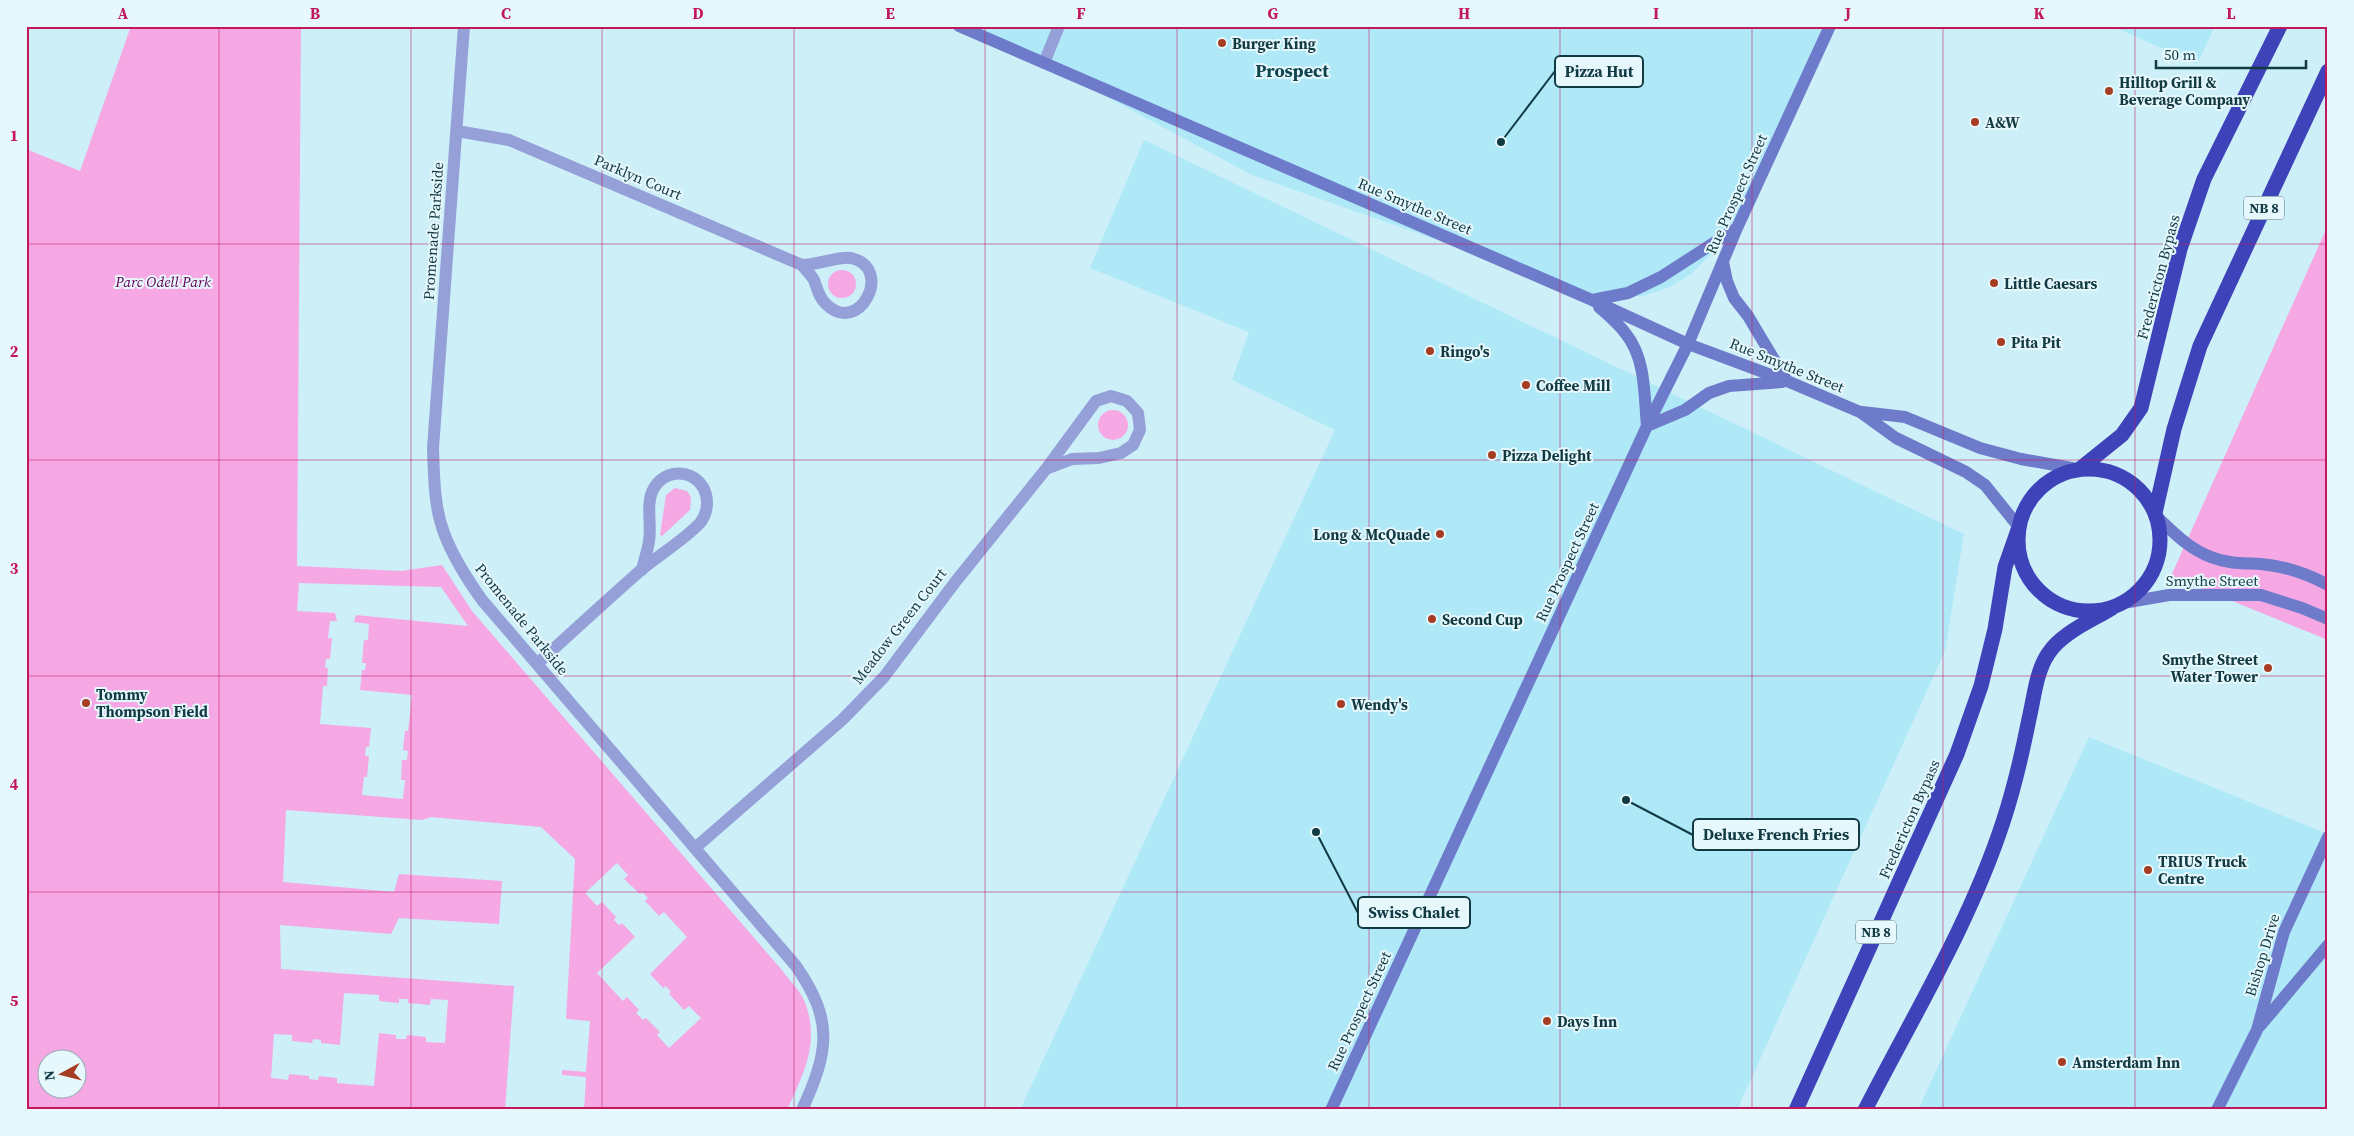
<svg xmlns="http://www.w3.org/2000/svg" width="2354" height="1136" font-family="'Source Serif 4',serif">
<style>
.built{fill:#afe9f8}
.green{fill:#f6a8e4;fill-rule:evenodd}
.lines{fill:none;stroke-linecap:round;stroke-linejoin:round}
.street{stroke:#94a0d7;stroke-width:12}
.secondary{stroke:#6e7bcb;stroke-width:12}
.highway{stroke:#3f43b9;stroke-width:15}
.grid{fill:none;stroke:#c2185b;stroke-width:1;stroke-opacity:0.55}
.poi-dot{fill:#a63d23;stroke:#e7f8fd;stroke-width:2}
.labels{text-anchor:middle;dominant-baseline:central;stroke-width:4;stroke-linejoin:round;paint-order:stroke}
.shield{fill:#e7f8fd;stroke:#51737b;stroke-width:1}
.shield-label{font-size:14px;font-weight:bold;fill:#113a43}
.poi-label{font-size:15px;font-weight:bold;fill:#113a43;stroke:#e7f8fd;text-anchor:start}
.street-label{font-size:15px;fill:#113a43;stroke:#e7f8fd}
.park-label{font-size:15px;font-style:italic;fill:#630156;stroke:#e7f8fd}
.quarter-label{font-size:18px;font-weight:bold;fill:#0f4450;stroke:#e7f8fd}
.leader{fill:none;stroke:#113a43;stroke-width:2}
.callout-dot{fill:#113a43;stroke:#e7f8fd;stroke-width:2}
.callout{fill:#e7f8fd;stroke:#113a43;stroke-width:2}
.callout-label{font-size:16px;text-anchor:middle;font-weight:bold;fill:#113a43}
.neatline{fill:none;stroke:#c2185b;stroke-width:2}
.grid-label{font-size:16px;text-anchor:middle;font-weight:bold;fill:#c2185b}
</style>
<rect width="100%" height="100%" fill="#cceff8"/>
<path class="built" d="M959,26H1830L1729,237L1692,273L1670,287L1643,296L1590,294L1252,175L1044,63Z
M2112,26H2215L2197,64Z
M1144,140L1964,534L1945,651L1737,1110H1020L1335,430L1232,380L1249,332L1090,268Z
M2089,737L2328,834V1110H1918Z"/>
<path class="green" d="M131,26H301L297,566L401,571L442,565L472,611L781,969C788,979 799,989 804,1000C821,1041 804,1073 787,1110H584L586,1077L562,1075V1070L586,1072L590,1021L566,1019L575,859L541,827L431,817L422,820L286,810L283,882L394,892L399,874L502,881L499,924L399,918L391,934L280,925L281,969L514,986L505,1110H26V149L80,171ZM299,583L441,587L468,626L356,615L354,622L369,624L368,640H364L362,663H366L365,670H362L360,690L412,695L408,731H405L403,750L408,751L407,760H402L401,780H405L403,799L362,795L364,777H367L369,756H365L366,747H369L371,728L320,724L323,686H327L328,668H325L326,659H330L332,638H328L330,621H337L335,613L297,611ZM617,863L628,875L624,879L640,894L642,892L648,898L645,901L659,916L664,912L687,937L650,974L663,988L666,986L671,992L669,994L684,1010L689,1006L701,1018L669,1048L657,1035L660,1032L646,1018L643,1020L636,1013L639,1010L627,997L623,1001L597,973L635,937L622,923L619,925L614,920L616,917L602,902L597,906L585,893ZM344,993L379,995V1001L399,1003V999H408V1003L430,1005L431,999L448,1000L445,1043L426,1042V1037L407,1035L406,1039H396V1035L379,1033L374,1086L337,1083V1078L319,1076L318,1080L309,1079V1076L289,1074L288,1080L271,1078L274,1034L292,1035V1041L312,1043L313,1039L321,1040V1043L340,1045ZM78,1058V1088H48V1058Z
M2328,225V640L2171,576Z
M828 284a14 14 0 1 1 28 0a14 14 0 1 1-28 0Z
M1098 425a15 15 0 1 1 30 0a15 15 0 1 1-30 0Z
M675,488L687,491L691,497L690,510L662,536L660,535L666,495Z"/>
<g class="lines">
<path class="street" d="M464,26L433,448C434,476 434,507 444,533C453,557 467,579 482,600L796,966C834,1021 829,1051 802,1110
M1044,63L1059,26
M457,131L509,140L802,265C818,265 839,256 851,258C895,268 859,337 826,304C819,298 817,288 814,280C811,275 806,270 802,265
M537,664C571,633 606,601 641,570C659,555 684,540 700,523C705,517 707,509 707,502C706,472 669,463 654,488C645,503 652,524 649,541C648,550 644,560 642,570
M695,848L842,720L884,677L956,581L1046,469L1096,401L1111,396L1127,401L1138,413L1140,430L1133,445L1121,453L1099,458L1072,459L1046,469"/>
<path class="secondary" d="M959,26L1592,300L1688,344L1787,381L1860,412L1896,438L1966,472L1985,485L2018,526
M1723,262L1727,281L1734,298L1748,316L1787,381
M1592,300L1628,293L1661,277L1737,228
M1599,307C1608,315 1619,324 1626,334C1646,359 1644,395 1647,426
M1862,412L1905,417L1980,448L2021,459L2077,469
M1647,426L1685,410L1709,393L1729,386L1782,382
M2156,516C2173,532 2189,549 2211,557C2228,564 2244,563 2261,564C2283,566 2308,574 2328,585
M2123,603L2169,595H2261L2302,608L2328,619
M2260,1026L2328,945
M1331,1110L1647,426L1688,344L1737,228L1830,26
M2217,1110L2257,1030L2284,932L2328,837"/>
<path class="highway" d="M2081,468L2122,435L2141,408L2180,249L2204,179L2280,26
M2018 540a71 71 0 1 1 142 0a71 71 0 1 1-142 0Z
M2155,513L2174,429L2200,346L2328,71
M1796,1110L1957,754L1981,686L1995,629L2005,567L2018,530
M1865,1110C1913,1016 1970,923 2003,822C2014,789 2022,754 2029,719C2034,698 2036,672 2048,654C2061,633 2091,621 2112,608"/>
</g>
<path class="grid" d="M219,26V1110M411,26V1110M602,26V1110M794,26V1110M985,26V1110M1177,26V1110M1369,26V1110M1560,26V1110M1752,26V1110M1943,26V1110M2135,26V1110M26,244H2328M26,460H2328M26,676H2328M26,892H2328"/>
<g class="poi-dot">
<circle cx="1222" cy="43" r="5"/>
<circle cx="2109" cy="91" r="5"/>
<circle cx="1975" cy="122" r="5"/>
<circle cx="1994" cy="283" r="5"/>
<circle cx="2001" cy="342" r="5"/>
<circle cx="1430" cy="351" r="5"/>
<circle cx="1526" cy="385" r="5"/>
<circle cx="1492" cy="455" r="5"/>
<circle cx="1440" cy="534" r="5"/>
<circle cx="1432" cy="619" r="5"/>
<circle cx="2268" cy="668" r="5"/>
<circle cx="86" cy="703" r="5"/>
<circle cx="1341" cy="704" r="5"/>
<circle cx="2148" cy="870" r="5"/>
<circle cx="1547" cy="1021" r="5"/>
<circle cx="2062" cy="1062" r="5"/>
</g>
<g class="labels">
<g class="shield">
<rect x="2244" y="196.5" width="40" height="23" rx="4"/>
<rect x="1856" y="920.5" width="40" height="23" rx="4"/>
</g>
<g class="shield-label">
<text x="2264" y="208">NB 8</text>
<text x="1876" y="932">NB 8</text>
</g>
<g class="poi-label">
<text x="1232" y="43">Burger King</text>
<text x="2119" y="82">Hilltop Grill &amp;<tspan x="2119" dy="17">Beverage Company</tspan></text>
<text x="1985" y="122">A&amp;W</text>
<text x="2004" y="283">Little Caesars</text>
<text x="2011" y="342">Pita Pit</text>
<text x="1440" y="351">Ringo's</text>
<text x="1536" y="385">Coffee Mill</text>
<text x="1502" y="455">Pizza Delight</text>
<text x="1430" y="534" text-anchor="end">Long &amp; McQuade</text>
<text x="1442" y="619">Second Cup</text>
<text x="2258" y="659" text-anchor="end">Smythe Street<tspan x="2258" dy="17">Water Tower</tspan></text>
<text x="96" y="694">Tommy<tspan x="96" dy="17">Thompson Field</tspan></text>
<text x="1351" y="704">Wendy's</text>
<text x="2158" y="861">TRIUS Truck<tspan x="2158" dy="17">Centre</tspan></text>
<text x="1557" y="1021">Days Inn</text>
<text x="2072" y="1062">Amsterdam Inn</text>
</g>
<g class="street-label">
<text transform="translate(638 177) rotate(23)">Parklyn Court</text>
<text transform="translate(1736 194) rotate(-66)">Rue Prospect Street</text>
<text transform="translate(1415 206) rotate(23)">Rue Smythe Street</text>
<text transform="translate(433 231) rotate(-86)">Promenade Parkside</text>
<text transform="translate(2158 277) rotate(-75)">Fredericton Bypass</text>
<text transform="translate(1787 365) rotate(22)">Rue Smythe Street</text>
<text transform="translate(1567 562) rotate(-65)">Rue Prospect Street</text>
<text x="2212" y="580">Smythe Street</text>
<text transform="translate(522 619) rotate(51)">Promenade Parkside</text>
<text transform="translate(899 626) rotate(-52)">Meadow Green Court</text>
<text transform="translate(1909 819) rotate(-66)">Fredericton Bypass</text>
<text transform="translate(2262 955) rotate(-73)">Bishop Drive</text>
<text transform="translate(1359 1011) rotate(-65)">Rue Prospect Street</text>
</g>
<g class="park-label">
<text x="163" y="281">Parc Odell Park</text>
</g>
<g class="quarter-label">
<text x="1292" y="70">Prospect</text>
</g>
</g>
<path class="leader" d="M1501 142L1555 71M1626 800L1693 835M1316 832L1358 913"/>
<g class="callout-dot">
<circle cx="1501" cy="142" r="5"/>
<circle cx="1626" cy="800" r="5"/>
<circle cx="1316" cy="832" r="5"/>
</g>
<g class="callout">
<rect x="1555" y="56" width="88" height="31" rx="5"/>
<rect x="1693" y="819" width="166" height="31" rx="5"/>
<rect x="1358" y="897" width="112" height="31" rx="5"/>
</g>
<g class="callout-label">
<text x="1599" y="77">Pizza Hut</text>
<text x="1776" y="840">Deluxe French Fries</text>
<text x="1414" y="918">Swiss Chalet</text>
</g>
<rect width="2354" height="1136" fill="none" stroke="#e7f8fd" stroke-width="55"/>
<g transform="translate(62 1074) rotate(263)"><circle r="24" fill="#e7f8fd" stroke="#91acb3"/>
<path d="M0-4L9 19L0 12L-9 19Z" fill="#a63d23"/>
<text y="-8" font-size="14" font-weight="bold" text-anchor="middle" fill="#113a43">N</text>
</g>
<path d="M2156 60v8h150v-8" fill="none" stroke="#113a43" stroke-width="2.5"/>
<text x="2164" y="60" font-size="15" fill="#113a43" stroke="#e7f8fd" stroke-width="4" paint-order="stroke">50 m</text>
<rect x="28" y="28" width="2298" height="1080" class="neatline"/>
<g class="grid-label">
<text x="123" y="19">A</text>
<text x="315" y="19">B</text>
<text x="506" y="19">C</text>
<text x="698" y="19">D</text>
<text x="890" y="19">E</text>
<text x="1081" y="19">F</text>
<text x="1273" y="19">G</text>
<text x="1464" y="19">H</text>
<text x="1656" y="19">I</text>
<text x="1848" y="19">J</text>
<text x="2039" y="19">K</text>
<text x="2231" y="19">L</text>
<text x="14" y="141">1</text>
<text x="14" y="357">2</text>
<text x="14" y="574">3</text>
<text x="14" y="790">4</text>
<text x="14" y="1006">5</text>
</g>
</svg>
